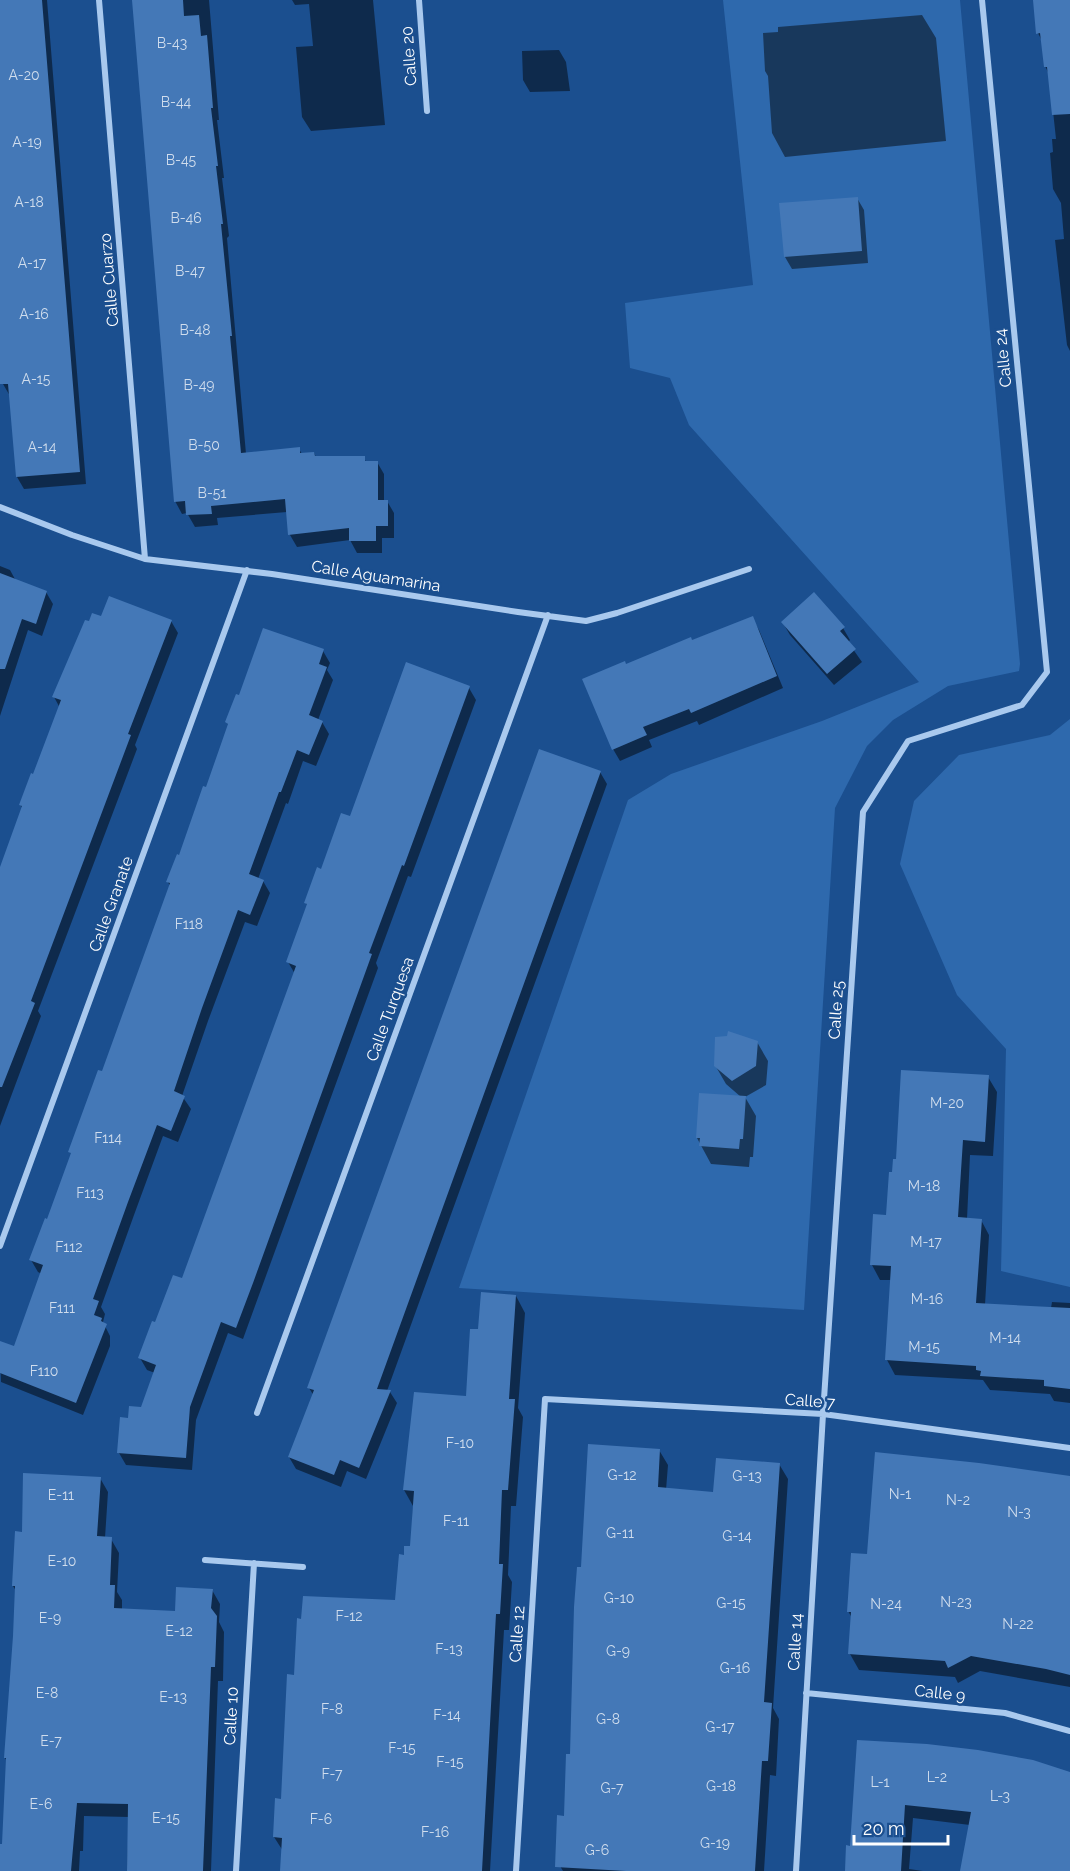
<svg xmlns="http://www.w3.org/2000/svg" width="1070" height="1871" font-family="Raleway,sans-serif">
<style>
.green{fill:#2e69ad}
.shadow{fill:#0007}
.building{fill:#4478b7}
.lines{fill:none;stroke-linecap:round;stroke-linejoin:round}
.minor{stroke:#a9c9ee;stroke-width:6}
.labels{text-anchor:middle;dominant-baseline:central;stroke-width:5;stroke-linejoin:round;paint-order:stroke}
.number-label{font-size:14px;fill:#d0dded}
.street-label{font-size:16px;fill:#fff;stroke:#1b4f8f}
</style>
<rect width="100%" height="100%" fill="#1b4f8f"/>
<path class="green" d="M723,0H960L1020,664L1019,671L948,686L893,720L867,746L835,808L804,1310L459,1288L628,800L671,774L822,721L919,682L689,425L670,378L630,368L625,303L753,285Z
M1070,719V1287L1001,1271L1006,1049L957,995L900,864L914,801L959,755L1050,735Z"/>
<path class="shadow" d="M0,0H47L86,484L24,489L17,477L10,396L3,384L0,350Z
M133,0H209L219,120H217L224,178H222L229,236L227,238L246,454L299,449L302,454L314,453L316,457L364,458L366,462H377L384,474V501H387L394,513V538H382V553H357L350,540L297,547L290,535L287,512L217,518L218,525L195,527L187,513L182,514L175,501Z
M292,0H373L385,125L311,131L302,117L296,47L313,46L309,4L295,5Z
M1035,0H1070V351L1067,345L1055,240L1064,239L1061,203L1053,189L1050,153L1053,152L1052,139H1056L1049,74L1045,66L1042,41L1038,33Z
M922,15L936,38L946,141L785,157L772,133L768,76L765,71L763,33L778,32V27Z
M559,50L566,62L570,91L530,92L523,80L522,51Z
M857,198L864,210L868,263L792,269L785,257L781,205Z
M0,566L10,570L16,581L46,592L53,604L42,636L28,630L0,716Z
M102,618L171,621L178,633L135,745L137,749L38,1011L41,1016L0,1126V871L23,809L20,804L34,776L60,708L54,697L90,623Z
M752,618L759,630L783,688L699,725L697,721L649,740L652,747L620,761L613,749L626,665Z
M783,623L843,628L850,640L848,642L862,662L834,685L790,635Z
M323,651L330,663L327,670L333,680L318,720L322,722L329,734L316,766L303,761L288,804L286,803L258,879L263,881L270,893L257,926L245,922L208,1021L182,1096L191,1109L178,1142L163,1136L134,1215L101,1307L105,1314L103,1322L110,1336V1346L83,1415L1,1382L0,1354L15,1348L42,1274L38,1272L31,1260L48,1221L72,1154L70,1151L103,1073L170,886L168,882L207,789L229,727L227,722L239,697Z
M469,688L476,700L411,877L408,876L376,963L378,968L243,1339L228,1333L196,1420L192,1470L126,1465L119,1453L130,1419L142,1408L155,1373L147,1370L140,1358L156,1324L183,1280L295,974L288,962L308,906L306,903L351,818Z
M600,772L607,784L387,1391L390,1392L397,1403L366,1479L347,1471L341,1487L296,1469L289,1457L314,1396L309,1388Z
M757,1042L768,1061L766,1085L745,1097L756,1116L753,1157H750L749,1167L711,1164L697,1138L741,1097L726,1084L715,1065Z
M988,1077L997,1092L993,1156L970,1155L967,1219L981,1220L989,1235L985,1305L1051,1308L1052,1302L1070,1303V1403L1054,1401L1050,1394L990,1390L983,1380L895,1375L887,1360L892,1280H880L872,1265L887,1217L894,1173Z
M516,1296L525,1313L518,1408L523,1417L516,1506H511L508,1575L512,1582L509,1630H504L490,1871H281L283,1851L274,1837L282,1800L296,1676L396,1601L405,1556L412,1548L413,1506L404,1490L467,1397L480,1331Z
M659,1450L668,1465L666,1490L715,1494L779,1464L788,1479L773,1708L779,1719L776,1776L770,1775L764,1871H563L557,1861L565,1818L571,1756L582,1569Z
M1070,1477V1687L980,1671L958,1683L955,1677L859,1670L850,1654L852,1618L848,1611L868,1556Z
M100,1478L108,1492L105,1538L111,1539L119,1553L117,1592L122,1600V1610L176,1613L212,1590L220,1604L219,1622L224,1632L223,1681H218L211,1871H127L129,1817L84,1816L83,1851H80L79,1871H1L8,1763L5,1758L15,1636L16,1591L13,1586L24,1533Z
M858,1742L1070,1773V1871H961L970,1825L913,1818L909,1869L923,1871H846L851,1847Z"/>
<path class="building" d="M0,0H42L80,472L16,477L8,384H0Z
M132,0H183L184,16L199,15L201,36L207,35L213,108H211L218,166H216L223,224H221L232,336H230L241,453L300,447V453L314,452L315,456H365V461H378V500H388V526H376V541H349V528L288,535L285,499L211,506L212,514L186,515L185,501L174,502Z
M1033,0H1070V114L1052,115L1047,67H1044L1040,33L1036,34Z
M858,197L862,251L784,257L779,203Z
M0,573L47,591L36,624L22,619L5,669H0Z
M814,592L845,627L840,631L856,649L827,674L781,622Z
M109,596L172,620L128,734L131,735L31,1001L35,1003L2,1087H0V867L22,806L19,805L31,773L33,774L61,700L52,697L85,620L89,621L92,613L101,616Z
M753,616L777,676L691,713L689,709L643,727L647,735L612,750L582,679L625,661L626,664L691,637L692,640Z
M263,628L324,649L319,664L327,667L309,715L323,721L309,755L297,750L281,792H279L249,874L264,880L250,915L238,910L202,1008L174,1091L185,1096L171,1131L157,1125L128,1202L93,1299L99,1301L94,1315L102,1318L101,1321L107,1324L76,1403L0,1373V1341L14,1346L43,1265L29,1260L45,1218L47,1219L71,1153L68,1152L98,1070L102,1071L170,883L166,882L177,854L179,855L203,786L206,787L228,724L225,722L236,694L239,695Z
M406,662L470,686L404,866L402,865L369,953L372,954L253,1283L236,1328L221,1322L190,1407L186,1458L117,1453L120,1417L128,1418L129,1406L141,1407L156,1365L138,1358L152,1321L155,1322L173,1275L182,1278L296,966L286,962L307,904L304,903L317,867L321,869L341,813L350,816Z
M539,749L601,771L377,1389L391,1390L359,1468L340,1460L334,1475L288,1457L314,1390L307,1388Z
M728,1031L758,1041L756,1066L732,1081L714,1066L715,1037L727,1036Z
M901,1070L989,1075L985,1142L963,1140L958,1217L982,1219L976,1303L1070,1308V1389L1044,1386V1380L980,1376L981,1371L976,1370V1366L885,1360L891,1266L870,1265L873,1214L886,1215L889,1172H892L893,1159H896Z
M699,1093L746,1096L743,1139H740L739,1149L699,1146L700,1138H696Z
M481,1292L516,1295L509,1399H515L508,1490H502L499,1564H503L500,1614H496L482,1871H280L282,1838L273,1837L275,1798L281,1799L287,1674L294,1675L297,1618L301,1619L303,1596L395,1600L399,1554L404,1555V1546H410L414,1491L403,1490L414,1392L466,1396L470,1329H478Z
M588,1444L660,1449L658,1487L713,1492L716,1458L780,1463L764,1702L772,1703L768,1761H762L755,1871H626L555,1867L557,1815L564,1816L566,1754H570L574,1607L577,1567H581Z
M875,1452L979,1463L1070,1476V1675L1046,1669L971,1656L948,1668L945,1661L848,1654L851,1612H847L851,1553L867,1554Z
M23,1473L101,1477L97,1536L112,1537L110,1585H115L114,1608L175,1611L176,1587L213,1589L211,1608L217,1616L215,1667H211L203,1871H127L128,1804L77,1803L71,1871H0V1844H2L6,1758H4L13,1636L15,1586H12L15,1531L22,1532Z
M857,1740L927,1744L978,1750L1033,1760L1070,1772V1871H960L971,1812L905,1805L901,1871H845L846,1845L850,1846Z"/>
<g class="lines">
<path class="minor" d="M99,0L145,559
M419,0L427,111
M0,507L72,535L145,559L272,574L518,612L586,621L617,613L749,569
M0,1246L247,570
M257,1413L548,615
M205,1560L303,1567
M806,1693L1005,1713L1070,1731
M236,1871L254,1563
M516,1871L545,1399L823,1414L1070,1448
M796,1871L823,1414L863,812L908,741L1022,705L1047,672L982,0"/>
</g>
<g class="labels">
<g class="number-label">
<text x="172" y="43">B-43</text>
<text x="24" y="75">A-20</text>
<text x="176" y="102">B-44</text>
<text x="27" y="142">A-19</text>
<text x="181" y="160">B-45</text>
<text x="29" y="202">A-18</text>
<text x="186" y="218">B-46</text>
<text x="32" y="263">A-17</text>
<text x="190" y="271">B-47</text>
<text x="34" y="314">A-16</text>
<text x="195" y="330">B-48</text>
<text x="36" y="379">A-15</text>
<text x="199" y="385">B-49</text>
<text x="204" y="445">B-50</text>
<text x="42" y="447">A-14</text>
<text x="212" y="493">B-51</text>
<text x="189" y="924">F118</text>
<text x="947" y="1103">M-20</text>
<text x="108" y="1138">F114</text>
<text x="924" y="1186">M-18</text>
<text x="90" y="1193">F113</text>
<text x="926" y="1242">M-17</text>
<text x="69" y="1247">F112</text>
<text x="927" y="1299">M-16</text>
<text x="62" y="1308">F111</text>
<text x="1005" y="1338">M-14</text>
<text x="924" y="1347">M-15</text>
<text x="44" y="1371">F110</text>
<text x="460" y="1443">F-10</text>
<text x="622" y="1475">G-12</text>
<text x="747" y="1476">G-13</text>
<text x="900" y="1494">N-1</text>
<text x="61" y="1495">E-11</text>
<text x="958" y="1500">N-2</text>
<text x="1019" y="1512">N-3</text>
<text x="456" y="1521">F-11</text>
<text x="620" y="1533">G-11</text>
<text x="737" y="1536">G-14</text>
<text x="62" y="1561">E-10</text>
<text x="619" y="1598">G-10</text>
<text x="956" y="1602">N-23</text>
<text x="731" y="1603">G-15</text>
<text x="886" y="1604">N-24</text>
<text x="349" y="1616">F-12</text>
<text x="50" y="1618">E-9</text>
<text x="1018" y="1624">N-22</text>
<text x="179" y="1631">E-12</text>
<text x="449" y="1649">F-13</text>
<text x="618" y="1651">G-9</text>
<text x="735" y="1668">G-16</text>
<text x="47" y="1693">E-8</text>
<text x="173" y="1697">E-13</text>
<text x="332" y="1709">F-8</text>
<text x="447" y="1715">F-14</text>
<text x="608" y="1719">G-8</text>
<text x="720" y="1727">G-17</text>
<text x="51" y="1741">E-7</text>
<text x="402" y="1748">F-15</text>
<text x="450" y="1762">F-15</text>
<text x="332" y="1774">F-7</text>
<text x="937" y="1777">L-2</text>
<text x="880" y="1782">L-1</text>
<text x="721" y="1786">G-18</text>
<text x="612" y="1788">G-7</text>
<text x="1000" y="1796">L-3</text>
<text x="41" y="1804">E-6</text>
<text x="166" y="1818">E-15</text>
<text x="321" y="1819">F-6</text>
<text x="435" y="1832">F-16</text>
<text x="715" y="1843">G-19</text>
<text x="597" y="1850">G-6</text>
</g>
<g class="street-label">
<text transform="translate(409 56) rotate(-94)">Calle 20</text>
<text transform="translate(109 280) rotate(-95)">Calle Cuarzo</text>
<text transform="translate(1003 358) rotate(-96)">Calle 24</text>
<text transform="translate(376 576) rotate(9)">Calle Aguamarina</text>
<text transform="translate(111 904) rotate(-70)">Calle Granate</text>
<text transform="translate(390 1009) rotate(-70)">Calle Turquesa</text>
<text transform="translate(836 1010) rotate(-86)">Calle 25</text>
<text transform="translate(810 1401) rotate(4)">Calle 7</text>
<text transform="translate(517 1634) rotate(-86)">Calle 12</text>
<text transform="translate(795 1642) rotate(-87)">Calle 14</text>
<text transform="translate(940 1693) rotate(6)">Calle 9</text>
<text transform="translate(231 1716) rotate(-87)">Calle 10</text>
</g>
</g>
<path d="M854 1835v9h94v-9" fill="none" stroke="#ffffff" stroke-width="3"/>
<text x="863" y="1835" font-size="18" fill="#ffffff" stroke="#1b4f8f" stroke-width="4.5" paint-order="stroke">20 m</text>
</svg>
